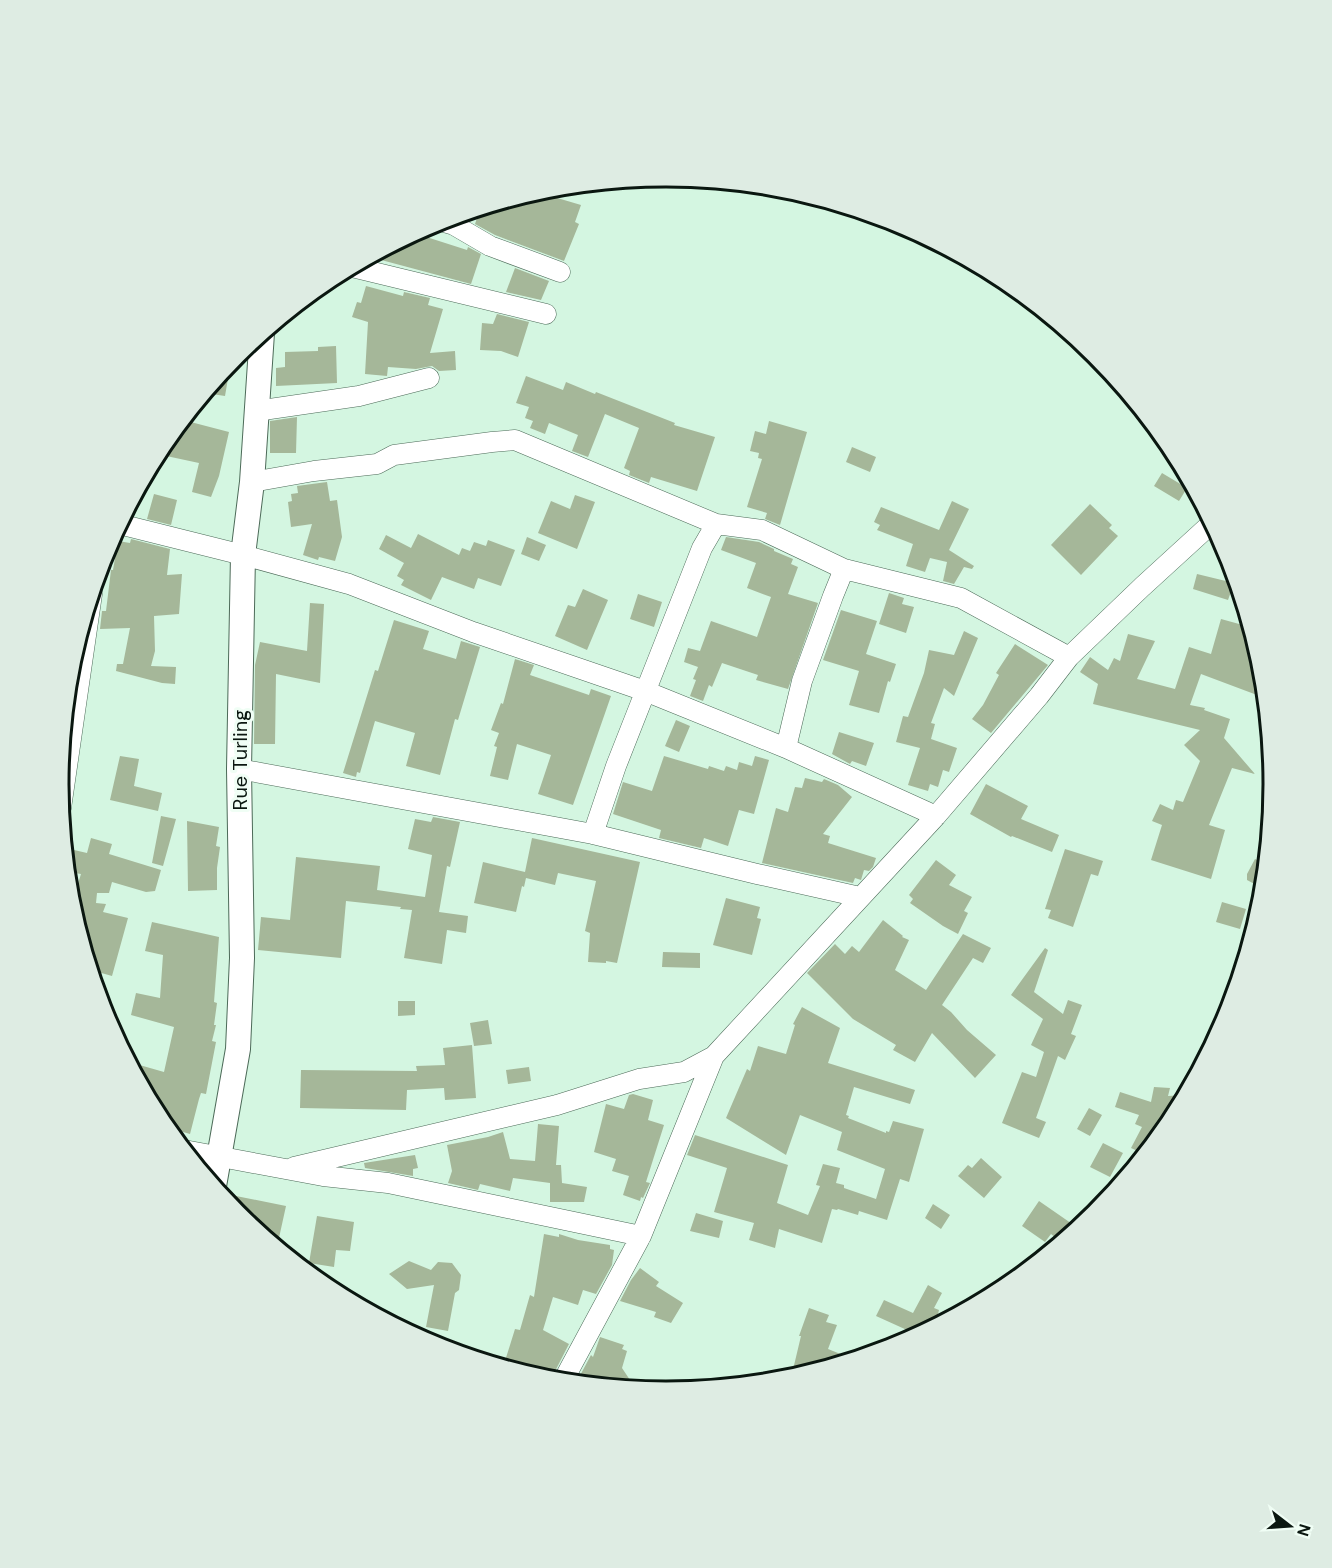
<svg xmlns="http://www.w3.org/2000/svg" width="1332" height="1568" font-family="'DM Sans',sans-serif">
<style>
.building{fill:#a5b799}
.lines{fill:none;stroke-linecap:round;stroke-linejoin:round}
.minor-casing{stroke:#4c6a58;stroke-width:21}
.major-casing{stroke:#4c6a58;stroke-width:26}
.minor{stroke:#fff;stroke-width:20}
.major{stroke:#fff;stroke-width:24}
.labels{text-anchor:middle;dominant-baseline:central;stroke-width:6;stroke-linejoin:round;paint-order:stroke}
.street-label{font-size:20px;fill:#0a1710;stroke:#f0fef5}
.rim{fill:none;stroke:#0a1710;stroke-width:3}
</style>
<rect width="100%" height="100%" fill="#d4f6e1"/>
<path class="building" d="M537,192L581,205L575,222L579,224L564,261L495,235L475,224L480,209Z
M414,233L467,250L468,247L481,254L471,284L370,257Z
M515,268L549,281L541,300L506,292Z
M366,286L403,296L404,292L430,298L428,305L443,309L430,353L455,351L456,370L439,371L432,366L416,369L388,367L387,376L365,374L368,322L352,317L357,302L361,303Z
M497,314L529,322L518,357L501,351L480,350L482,323L493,324Z
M336,346L337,383L276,386V368L285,367V352L318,351V347Z
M231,361L225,396L205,393L213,383Z
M526,376L563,390L566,382L595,394L596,392L675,423L674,425L715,437L697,491L651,477L649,483L629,475L630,471L624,468L639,428L605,414L588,457L572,451L578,435L549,423L545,434L530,428L533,421L525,418L529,407L516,403Z
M297,417L296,453H270V421Z
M183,420L229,432L219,476L211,497L192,492L199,463L157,454Z
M769,421L807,432L780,525L765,519L767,513L747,507L762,459L758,458L759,453L750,451L755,431L766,434Z
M852,447L876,457L870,472L846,462Z
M1162,473L1187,488L1179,501L1154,486Z
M327,482L330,501L337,500L342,537L335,561L319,557L318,560L303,555L312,524L291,527L288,502L292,501L291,494L298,493L297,486Z
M154,494L177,500L171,525L147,519Z
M575,495L595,502L577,549L538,533L551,501L570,509Z
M952,501L969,509L949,550L974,566L972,569L964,567L954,584L943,581L947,562L930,558L925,572L906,566L913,544L877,530L880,525L874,522L881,507L939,530Z
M1090,504L1112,525L1109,528L1118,536L1081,575L1051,545Z
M418,534L459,555L462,548L470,551L474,542L486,546L488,540L515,550L501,586L478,578L474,589L442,577L431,600L401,585L404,580L397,576L404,563L379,549L386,535L411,548Z
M527,537L546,545L539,561L521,554Z
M726,537L759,542L774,549V551L793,559L791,564L798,567L788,594L818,603L788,689L756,680L758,675L722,663L712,687L709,685L703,701L690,696L696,680L693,679L698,667L684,662L688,648L700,651L711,621L757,637L771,597L747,588L756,563L721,550Z
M131,539L170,549L167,575L182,574L179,614L154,616L155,651L151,666L176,667L175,684L162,683L116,671L117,664H123L130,628L100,629L102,611H106L111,570H113L118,541L130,543Z
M1197,574L1234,583L1228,600L1193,589Z
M583,589L608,600L587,650L555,636L568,605L575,607Z
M889,593L904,598L902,604L914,607L906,633L879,624Z
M638,594L662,602L654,627L630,619Z
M310,603L324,604L320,683L276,674L275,744H254L255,665L260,642L307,651Z
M841,610L877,621L866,654L896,664L890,682L888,681L879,713L849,705L859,671L823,660Z
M1221,619L1250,627L1262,666L1265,698L1201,674L1190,705L1205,708L1204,710L1230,719L1224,738L1255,774L1232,768L1209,825L1225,830L1211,879L1151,860L1162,825L1152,821L1160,804L1173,810L1176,800L1183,802L1200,761L1184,745L1200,730L1093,704L1098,684L1080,672L1090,657L1108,670L1114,658L1120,661L1128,634L1155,641L1137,679L1175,689L1189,647L1211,654Z
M394,620L429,631L423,649L456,659L461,641L480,647L458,720L455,719L440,775L406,766L415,733L375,721L360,773L357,772L356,777L343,773L375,670L378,671Z
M964,631L978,638L954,696L944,688L931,723L935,724L931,739L957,748L949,772L943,770L938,787L930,784L928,791L908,785L920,748L896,742L903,716L908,717L924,673L929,650L954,655Z
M1015,644L1048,665L991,733L972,719L983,705L999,675L996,673Z
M515,659L534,665L530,675L589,695L591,689L611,696L573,805L538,794L551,755L517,744L508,780L490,776L497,747L494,746L499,733L491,730L501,703L503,704Z
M676,720L690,726L679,752L665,746Z
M839,732L874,743L866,766L852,761L850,764L832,754Z
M120,756L139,759L134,786L162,793L158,811L110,800Z
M664,756L708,769L709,766L724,771L726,766L737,770L739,762L752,766L755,756L769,760L754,814L739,810L728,846L704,838L701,848L659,838L661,830L613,814L623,782L652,791Z
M805,778L822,782L824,779L838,785L852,797L823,834L830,836L828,843L876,858L873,867L869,871L864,870L861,880L855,878L853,883L762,863L776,808L788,812L795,787L802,788Z
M986,784L1028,806L1021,819L1059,835L1052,852L1012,836L1011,837L970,814Z
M161,816L176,819L163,866L152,863Z
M433,817L460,822L450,867L447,866L439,912L468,916L466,933L447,930L442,964L404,958L412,910L400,909L401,907L346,901L341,958L258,950L261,917L290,920L296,857L380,866L377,890L425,897L432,855L408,849L415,819L431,822Z
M187,821L219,827L216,846L220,847L217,868V890L188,891Z
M91,838L112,844L109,854L161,870L155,891L146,892L112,882L109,893H97L96,903L106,904L103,912L128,918L112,976L91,970L71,906L81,874L69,872L74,850L87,853Z
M532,838L640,862L617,963L606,961V963L588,962L590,933L585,931L596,881L558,873L555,885L526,878L524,887L522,886L516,912L474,903L483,862L525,872Z
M1065,849L1103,861L1098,876L1091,874L1073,927L1048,918L1051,910L1045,909Z
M1255,859L1266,864L1264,878L1260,887L1247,880V874Z
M936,860L956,875L949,885L972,897L964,911L968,913L958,934L943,926L910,903L913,899L909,895Z
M726,898L760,907L757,918L761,919L752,955L713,945Z
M1222,902L1246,909L1240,929L1216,922Z
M883,920L903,936L902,937L909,940L895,970L926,990L963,934L991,948L983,963L973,958L942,1005L951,1012L967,1030L996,1055L975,1078L932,1033L915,1062L893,1050L896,1045L853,1019L807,973L835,944L845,954L852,946L859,952Z
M152,922L219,937L214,1002L217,1003L214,1025H216L212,1041L216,1042L206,1094L201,1093L199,1099L190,1134L166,1127L129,1062L164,1072L174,1027L131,1015L136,993L160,998L163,955L145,951Z
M1045,948L1048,950L1034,992L1063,1014L1068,1000L1082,1005L1071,1034L1076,1036L1065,1060L1058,1056L1036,1118L1046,1122L1039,1138L1002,1123L1022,1072L1036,1077L1044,1052L1031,1045L1043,1019L1011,995Z
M663,952L700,953V968L662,967Z
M398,1001H415V1015L398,1016Z
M802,1007L840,1028L828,1063L915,1090L910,1104L854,1087L846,1115L849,1116L848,1118L886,1133V1131L889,1132L893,1121L924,1129L909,1182L900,1179L887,1220L859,1211L858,1215L838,1209L837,1210L832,1209L822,1243L779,1229L775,1248L749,1240L754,1223L714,1212L727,1168L687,1155L695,1135L788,1165L777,1203L808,1215L820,1186L816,1185L823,1164L840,1168L836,1183L844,1185V1188L876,1199L885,1169L837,1150L842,1132L800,1115L786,1155L726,1118L747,1069L750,1071L758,1046L786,1054L795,1025L793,1024Z
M488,1020L492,1044L474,1046L470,1023Z
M472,1045L476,1098L445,1100L444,1088L407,1090L406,1110L300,1108L301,1070L417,1071L416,1066L445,1065L443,1048Z
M529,1067L531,1081L508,1084L506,1070Z
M1154,1087L1170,1088L1168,1096L1186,1095L1171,1122L1144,1154L1131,1148L1142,1127L1135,1124L1139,1115L1115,1107L1120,1092L1151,1102Z
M633,1094L653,1100L648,1120L664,1125L646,1182L650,1183L643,1198L641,1197L640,1201L623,1195L629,1176L612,1171L616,1159L594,1152L606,1104L624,1109L629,1095Z
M1089,1108L1102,1115L1090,1136L1077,1129Z
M538,1124L559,1126L556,1165H561L562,1183L587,1187L584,1202H550V1183L513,1178L510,1191L480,1184L478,1190L448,1183L452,1171L447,1145L488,1137L503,1132L510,1159L535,1161Z
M1103,1143L1123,1153L1110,1177L1090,1167Z
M415,1155L418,1168L413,1169V1176L365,1168L364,1163Z
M981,1158L1002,1177L984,1198L958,1176L968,1165L972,1168Z
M226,1194L286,1206L277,1247L236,1213L223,1197Z
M1039,1201L1078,1228L1061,1242L1051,1234L1045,1242L1022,1226Z
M933,1204L950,1215L941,1229L925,1218Z
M696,1213L723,1221L719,1238L690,1231Z
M317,1216L354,1222L350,1251L336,1250L334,1267L309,1263Z
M544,1234L559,1237V1234L578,1240L610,1245V1249L614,1250L612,1265L596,1294L583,1290L578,1305L553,1297L543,1330L569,1344L551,1379L505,1361L515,1329L520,1330L530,1295L534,1297Z
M409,1261L431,1270L438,1262L452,1263L461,1275L459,1290L455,1293L448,1331L426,1327L434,1285L407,1289L389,1274Z
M640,1268L659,1282L656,1286L683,1303L671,1323L654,1317L656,1312L620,1301L631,1280Z
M928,1285L942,1293L934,1308L939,1310L938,1314L950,1317L918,1335L876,1316L884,1300L913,1313Z
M809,1308L829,1315L826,1322L837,1325L828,1349L853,1359L791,1378L801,1336H799Z
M600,1337L624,1345L622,1349L627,1351L622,1368L636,1389L576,1383L591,1355L593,1357Z"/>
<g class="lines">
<defs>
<path id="minor" d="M440,221L454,225L490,246L560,272
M352,267L546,314
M256,411L359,396L429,378
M252,482L314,471L377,464L394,455L492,442L515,440L716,524
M119,524L243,555L349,584L473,632L645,691L786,748L936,816
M786,748L802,681L833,596L844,569
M239,769L593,834L757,874L860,897
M61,808L92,594
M593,834L616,766L702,548L716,524L762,530L844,569L961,598L1069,657
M184,1150L323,1176L388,1183L641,1236
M294,1167L557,1105L639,1079L684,1072L714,1056
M563,1381L641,1236L714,1056L936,816L1039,696L1069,657L1142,587L1212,523"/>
<path id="major" d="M214,1186L238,1049L242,958L239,769L243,555L252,482L262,333"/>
</defs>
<use href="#minor" class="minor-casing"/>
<use href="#major" class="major-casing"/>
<use href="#minor" class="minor"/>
<use href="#major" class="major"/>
</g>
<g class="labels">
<g class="street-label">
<text transform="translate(240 760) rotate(-90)">Rue Turling</text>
</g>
</g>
<path d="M0 0H1332V1568H0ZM69 784a597 597 0 1 1 1194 0a597 597 0 1 1-1194 0Z" fill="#deece3" fill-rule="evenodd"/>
<path class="rim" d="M69 784a597 597 0 1 1 1194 0a597 597 0 1 1-1194 0Z"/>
<g transform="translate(1290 1526) rotate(107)" stroke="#f0fef5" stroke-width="4.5" paint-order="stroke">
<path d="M0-4.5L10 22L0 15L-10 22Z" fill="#0a1710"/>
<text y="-9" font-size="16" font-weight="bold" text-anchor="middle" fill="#0a1710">N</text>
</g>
</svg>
